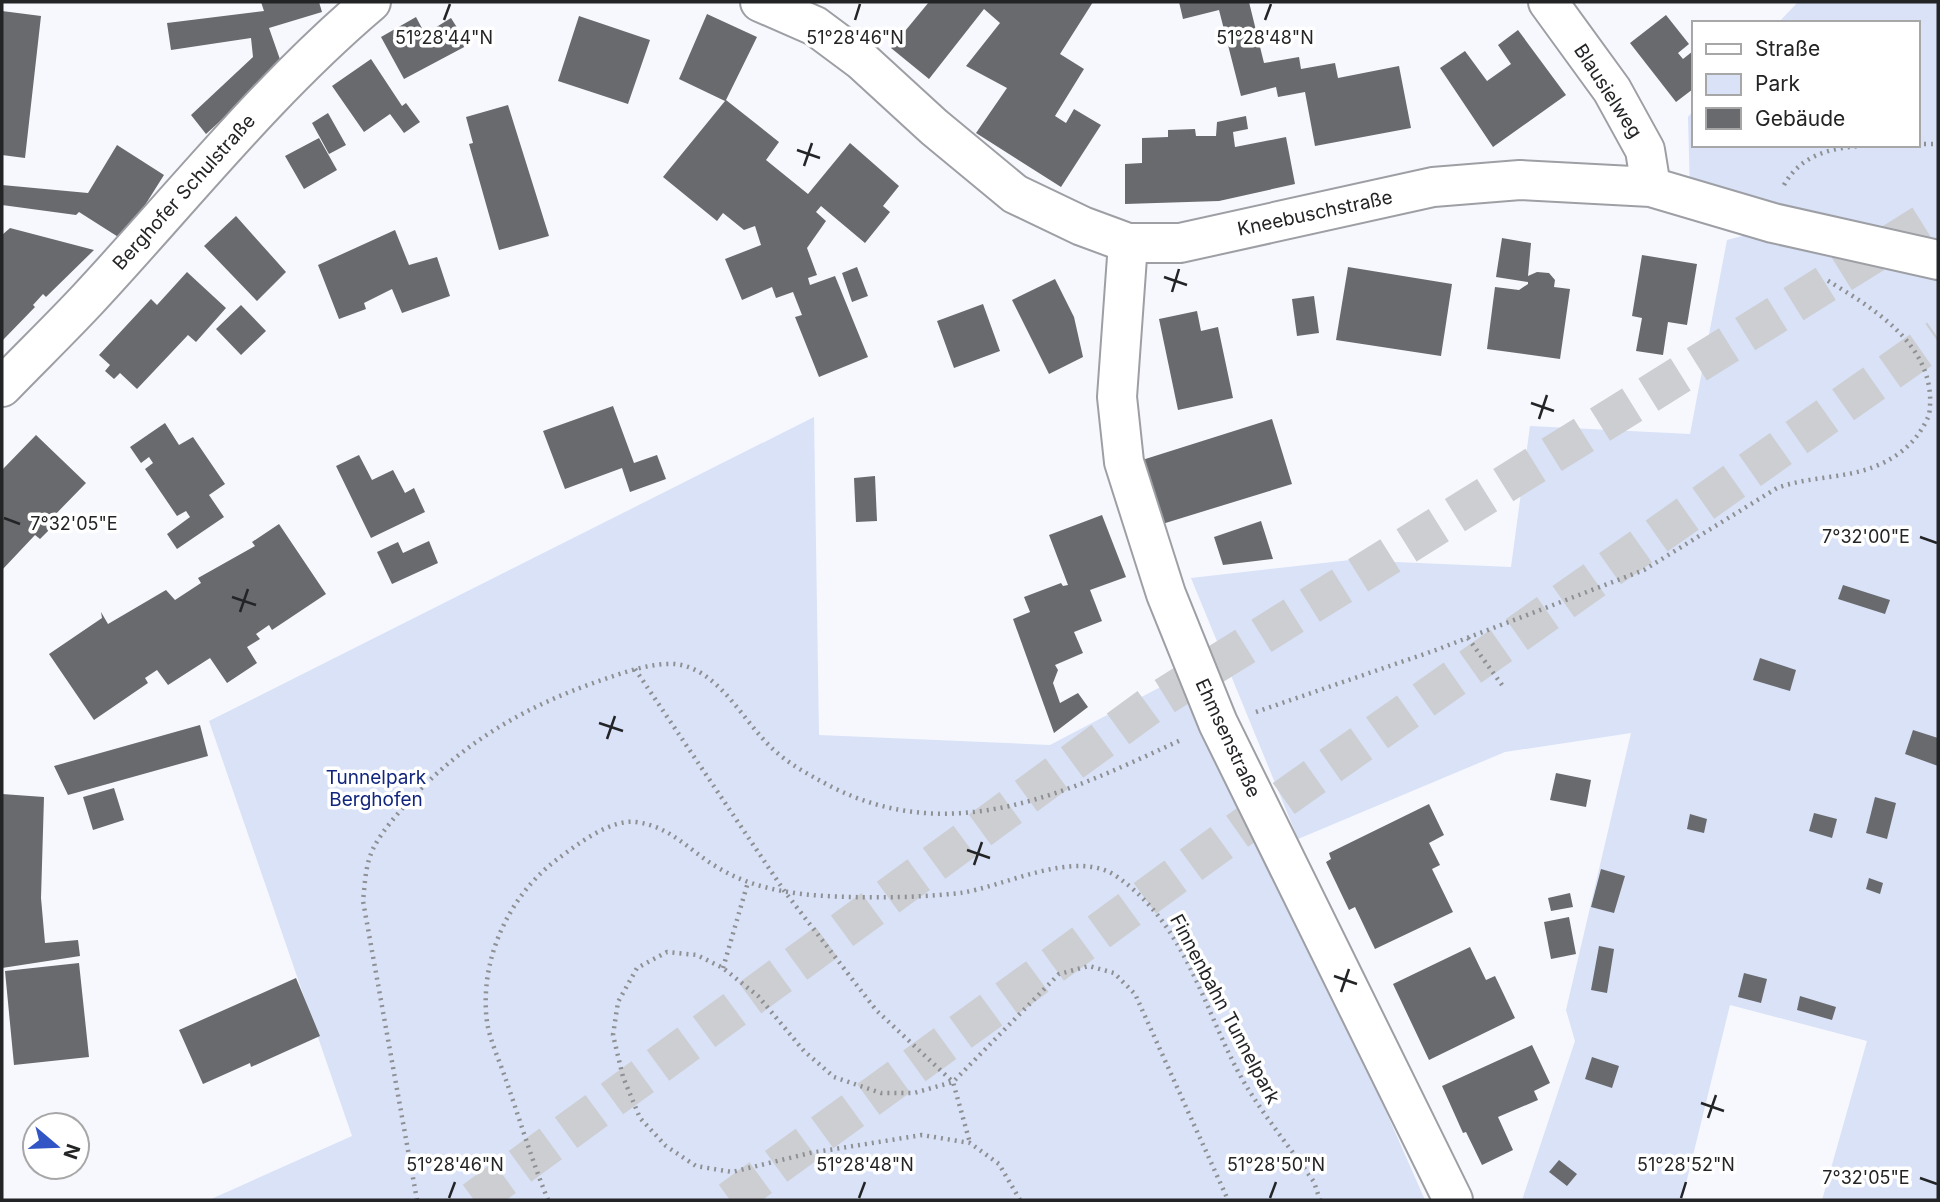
<svg xmlns="http://www.w3.org/2000/svg" width="1940" height="1202" font-family="Inter,sans-serif">
<style>
.green{fill:#d9e2f7}
.building{fill:#686a6e}
.lines{fill:none;stroke-linecap:round;stroke-linejoin:round}
.highway-tunnel{stroke:#ccced2;stroke-width:38;stroke-dasharray:38 19;stroke-linecap:butt}
.minor-casing{stroke:#9d9fa4;stroke-width:42}
.path{stroke:#8e9093;stroke-width:4.5;stroke-dasharray:2 5;stroke-linecap:butt}
.minor{stroke:#fff;stroke-width:38}
.ticks{fill:none;stroke:#232426;stroke-width:2.5}
.labels{text-anchor:middle;dominant-baseline:central;stroke-width:7;stroke-linejoin:round;paint-order:stroke}
.street-label{font-size:19px;fill:#232426;stroke:#fff}
.park-label{font-size:19px;fill:#12267d;stroke:#fff}
.ticks-label{font-size:18px;text-anchor:middle;fill:#232426;stroke:#fff;stroke-width:7;stroke-linejoin:round;paint-order:stroke}
</style>
<rect width="100%" height="100%" fill="#f6f8fd"/>
<path class="green" d="M1798,2H1938V1200H1822L1867,1041L1730,1005L1682,1200H1522L1575,1041L1566,1010L1631,733L1505,752L1298,839L1191,578L1350,560L1511,567L1530,426L1690,434L1727,240L1769,229L1690,192L1688,117L1693,111V145H1917V23H1778Z
M814,417L819,735L1050,745L1189,672L1250,803L1425,1200H209L352,1136L209,721Z"/>
<path class="building" d="M261,2H319L322,12L269,28L282,65L206,134L191,115L253,57L251,38L171,50L167,23L264,11Z
M929,2H1093L1060,54L1084,69L1055,116L1066,123L1074,109L1101,125L1061,187L976,133L1007,88L966,66L1000,23L984,9L929,79L891,48Z
M1179,2H1249L1264,63L1299,57L1301,69L1335,63L1338,78L1399,66L1411,128L1315,146L1305,92L1278,97L1276,87L1241,96L1219,10L1183,19Z
M2,11L41,16L25,158L2,155Z
M707,14L757,37L726,100L779,142L766,160L808,194L850,143L899,186L883,206L890,212L865,243L821,206L816,212L826,221L807,248L817,275L808,278L810,285L835,276L868,357L819,377L795,317L802,315L793,292L776,298L772,287L742,300L725,259L761,245L755,226L744,230L723,213L717,221L663,177L725,101L679,79Z
M1666,15L1689,44L1678,53L1683,59L1693,51V89L1676,102L1630,43Z
M579,16L650,40L628,104L558,81Z
M416,17L425,34L451,18L468,45L404,79L381,37Z
M1518,30L1566,95L1493,147L1440,68L1465,51L1487,81L1511,64L1498,45Z
M371,59L402,106L406,103L420,122L404,133L390,114L364,132L332,86Z
M508,105L549,236L499,250L469,144L473,143L466,117Z
M328,113L346,145L329,154L312,123Z
M1246,116L1248,129L1233,132L1235,147L1286,137L1295,184L1219,201L1125,204V164L1142,163V138L1168,137V130L1195,129L1196,136H1216L1217,122Z
M319,138L337,170L304,189L285,156Z
M117,145L164,175L123,240L79,212L76,215L2,205V185L88,193Z
M236,216L286,272L257,301L204,246Z
M10,228L94,250L46,297L43,294L33,305L35,307L2,341V235Z
M395,230L409,265L437,257L450,296L402,313L392,289L364,303L366,309L339,319L318,265Z
M1502,238L1531,243L1528,276L1537,272L1549,273L1555,280L1554,287L1570,289L1560,359L1487,349L1495,287L1519,290L1528,284V282L1496,277Z
M1642,255L1697,264L1687,325L1668,322L1663,355L1636,351L1642,318L1632,316Z
M857,267L868,296L852,302L842,273Z
M1348,267L1452,284L1441,356L1336,340Z
M187,272L226,308L196,342L188,335L137,389L120,373L114,379L105,371L110,365L99,355L151,299L157,305Z
M1055,279L1074,317L1083,357L1049,374L1012,300Z
M1314,296L1319,333L1297,336L1292,299Z
M983,304L1000,351L954,368L937,321Z
M241,305L266,331L241,355L216,329Z
M1197,311L1201,331L1218,327L1233,398L1178,410L1159,319Z
M613,406L634,463L657,455L666,479L630,492L622,468L565,489L543,431Z
M1272,419L1292,484L1159,525L1139,461Z
M165,423L179,445L193,437L225,484L209,495L224,517L177,549L167,534L190,517L186,511L177,516L145,469L153,463L149,457L141,463L130,447Z
M36,435L86,483L49,521L54,525L40,539L35,535L2,570V470Z
M359,455L372,480L393,470L405,493L414,488L425,512L371,538L336,466Z
M875,476L877,521L856,522L854,478Z
M1102,515L1126,577L1090,590L1102,621L1074,632L1083,653L1055,665L1058,670L1053,683L1060,703L1078,693L1088,707L1054,733L1013,619L1030,612L1024,597L1061,583L1063,586L1068,585L1049,535Z
M1261,521L1273,559L1223,565L1214,537Z
M279,524L326,594L272,630L269,625L256,634L260,639L247,647L257,663L227,683L210,658L168,685L157,670L145,678L148,683L94,720L49,654L102,618L101,612L108,624L166,590L175,600L201,583L198,578L255,546L252,542Z
M429,541L438,563L392,584L377,552L398,542L403,553Z
M1843,585L1890,600L1885,614L1838,599Z
M1760,658L1796,670L1790,691L1753,680Z
M200,725L208,756L68,795L54,766Z
M1913,730L1938,738V766L1905,754Z
M1556,773L1591,780L1586,807L1550,800Z
M114,788L124,820L93,830L83,797Z
M2,794L44,797L41,898L45,943L78,940L80,956L2,968Z
M1875,797L1896,803L1887,839L1866,833Z
M1429,804L1444,835L1429,843L1440,865L1432,869L1453,912L1375,949L1355,907L1349,910L1326,862L1331,859L1329,853Z
M1814,813L1837,819L1832,838L1809,831Z
M1690,814L1707,819L1704,833L1687,829Z
M1601,869L1625,876L1614,913L1591,907Z
M1869,878L1883,883L1880,894L1866,889Z
M1570,893L1573,907L1551,911L1548,898Z
M1569,917L1576,954L1551,959L1544,922Z
M1599,946L1614,949L1607,993L1591,990Z
M1470,947L1486,980L1495,976L1515,1018L1429,1060L1393,984Z
M79,963L89,1057L14,1065L5,971Z
M1744,973L1767,979L1761,1003L1738,997Z
M296,978L320,1036L251,1067L250,1063L203,1084L179,1030Z
M1800,996L1836,1007L1832,1020L1797,1010Z
M1532,1045L1550,1083L1534,1091L1538,1100L1498,1117L1513,1150L1482,1165L1466,1132L1463,1133L1442,1086Z
M1592,1057L1619,1066L1612,1088L1585,1079Z
M1559,1160L1577,1174L1567,1186L1549,1172Z"/>
<g class="lines">
<path class="highway-tunnel" d="M474,1200L1152,704L1938,214
M730,1200L1236,832L1938,338"/>
<defs>
<path id="minor" d="M760,2L815,26L862,61L934,127L1015,194L1082,226L1128,243H1180L1433,187L1520,180L1651,187L1773,223L1938,260
M1548,2L1612,90L1645,150L1651,187
M1128,243L1117,397L1124,462L1166,594L1218,723L1453,1200
M2,387C30,358 60,329 88,299C181,199 266,91 371,2"/>
</defs>
<use href="#minor" class="minor-casing"/>
<path class="path" d="M1917,144H1938
M1784,185C1804,149 1843,146 1881,145
M1468,638L1502,685
M635,669L785,892L876,1010L953,1082L970,1143
M1256,712L1436,650L1644,570L1777,488C1809,476 1845,479 1876,466C1901,456 1919,439 1929,415C1940,346 1871,307 1825,279
M723,968L748,882
M417,1200L363,901C365,884 365,866 373,849C381,832 398,813 411,799C465,741 528,705 602,680C625,672 650,663 674,664C715,667 740,715 765,741C784,762 806,773 830,786C953,849 1068,792 1183,739
M548,1200C532,1161 520,1120 506,1080C500,1062 490,1041 487,1022C479,961 508,895 559,858C578,844 610,819 636,822C672,827 688,850 717,867C757,892 806,896 852,897C888,898 924,897 960,893C1004,887 1075,848 1116,876C1186,924 1202,1006 1241,1077C1262,1114 1290,1147 1314,1182L1320,1200
M1020,1200L999,1164L970,1143L922,1135L810,1153L732,1172L696,1166L666,1146L640,1118L623,1077L613,1035L618,1002L637,968L667,952L697,955L723,968L758,996L804,1051L834,1077L881,1093H914L953,1082L1059,974L1089,966L1114,973L1135,994L1228,1200"/>
<use href="#minor" class="minor"/>
</g>
<path class="ticks" d="M444,20L450,4M855,20L860,4M1265,20L1271,4M797,150L820,158M804,166L812,143M1164,277L1187,285M1172,292L1179,269M1531,403L1554,411M1539,419L1547,395M4,518L20,524M1920,537L1937,543M232,597L256,605M240,612L248,589M599,723L623,731M607,739L615,716M967,850L990,858M974,865L982,842M1334,976L1357,984M1341,992L1349,969M1701,1103L1724,1111M1708,1118L1716,1095M1920,1178L1937,1184M449,1198L455,1182M859,1198L865,1182M1270,1198L1276,1182M1681,1198L1686,1182"/>
<g class="labels">
<g class="street-label">
<text transform="translate(1608 91) rotate(57)">Blausielweg</text>
<text transform="translate(184 192) rotate(-48)">Berghofer Schulstraße</text>
<text transform="translate(1315 213) rotate(-12)">Kneebuschstraße</text>
<text transform="translate(1228 738) rotate(65)">Ehmsenstraße</text>
<text transform="translate(1225 1009) rotate(62)">Finnenbahn Tunnelpark</text>
</g>
<g class="park-label">
<text x="376" y="777">Tunnelpark<tspan x="376" dy="22">Berghofen</tspan></text>
</g>
</g>
<g class="ticks-label">
<text x="444" y="44">51°28'44"N</text>
<text x="855" y="44">51°28'46"N</text>
<text x="1265" y="44">51°28'48"N</text>
<text x="74" y="530">7°32'05"E</text>
<text x="1866" y="543">7°32'00"E</text>
<text x="455" y="1171">51°28'46"N</text>
<text x="865" y="1171">51°28'48"N</text>
<text x="1276" y="1171">51°28'50"N</text>
<text x="1686" y="1171">51°28'52"N</text>
<text x="1866" y="1184">7°32'05"E</text>
</g>
<rect width="1940" height="1202" fill="none" stroke="#232426" stroke-width="7"/>
<rect x="1692" y="21" width="228" height="126" fill="#ffffff" stroke="#a7a7a8" stroke-width="2"/>
<rect x="1706" y="44" width="35" height="10" fill="#ffffff" stroke="#a7a7a8" stroke-width="2"/>
<text x="1755" y="56" font-size="21" fill="#232426">Straße</text>
<rect x="1706" y="74" width="35" height="21" fill="#d9e2f7" stroke="#a7a7a8" stroke-width="2"/>
<text x="1755" y="91" font-size="21" fill="#232426">Park</text>
<rect x="1706" y="108" width="35" height="21" fill="#686a6e" stroke="#a7a7a8" stroke-width="2"/>
<text x="1755" y="126" font-size="21" fill="#232426">Gebäude</text>
<g transform="translate(56 1146) rotate(109)"><circle r="33" fill="#ffffff" stroke="#a7a7a8" stroke-width="2"/>
<path d="M0-5L12 26L0 18L-12 26Z" fill="#3255c5"/>
<text y="-10" font-size="19" font-weight="bold" text-anchor="middle" fill="#232426">N</text>
</g>
</svg>
